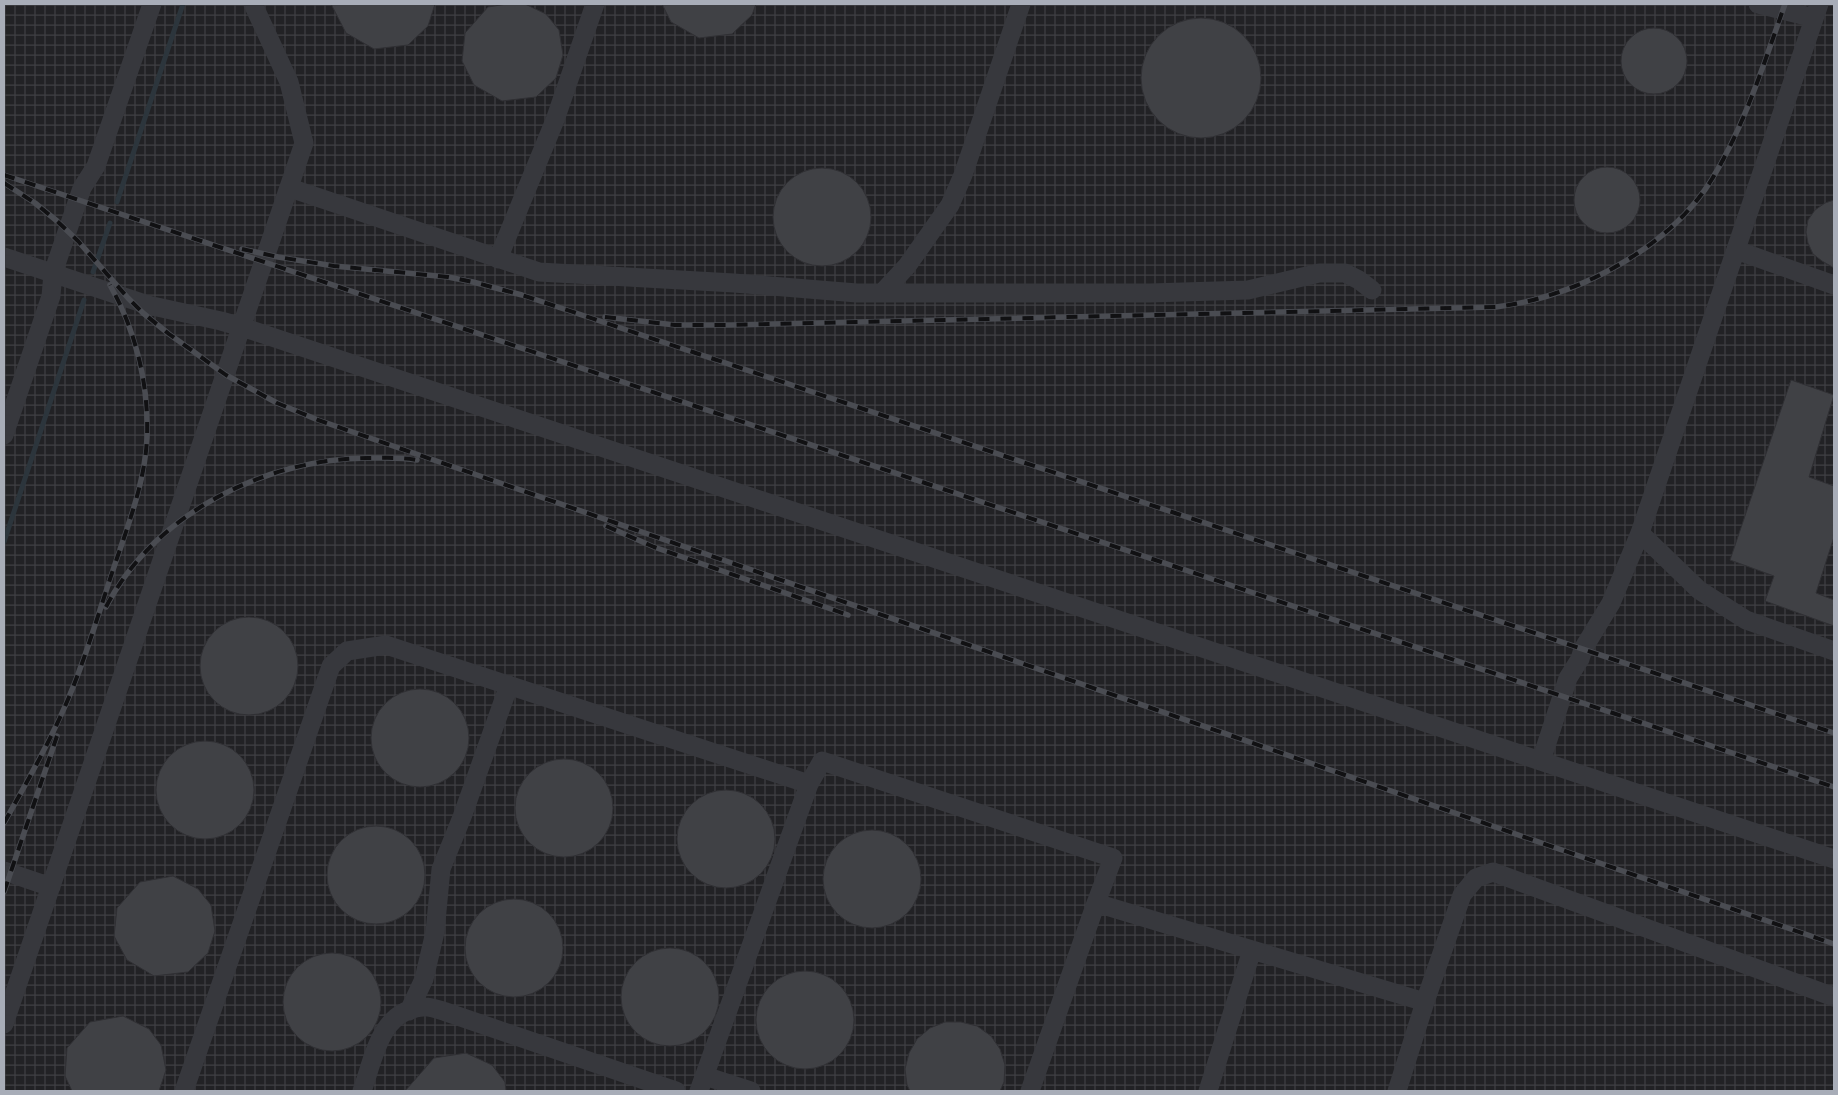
<svg xmlns="http://www.w3.org/2000/svg" width="1838" height="1095" font-family="'Fira Sans Condensed',sans-serif">
<style>
.industrial{fill:url(#industrial-grid)}
.lines{fill:none;stroke-linecap:round;stroke-linejoin:round}
.stream{stroke:#2c353c;stroke-width:5}
.building{fill:#404145;stroke:#303034}
.minor{stroke:#37383d;stroke-width:19}
.rail-casing{stroke:#4a4c52;stroke-width:5.5}
.rail{stroke:#111113;stroke-width:4;stroke-dasharray:11;stroke-linecap:butt}
</style>
<defs>
<pattern id="industrial-grid" width="8" height="8" patternUnits="userSpaceOnUse" patternTransform="scale(1.25)"><rect width="8" height="8" fill="#222225"/><path d="M0 4h8M4 0v8" fill="none" stroke="#3f3f43"/></pattern>
</defs>
<rect width="100%" height="100%" fill="#161618"/>
<path class="industrial" d="M4,4H1834V1091H4Z"/>
<g class="lines">
<path class="stream" d="M117,202L183,4
M93,272L110,223
M4,542L84,300"/>
</g>
<path class="building" d="M331,4H435L428,26L408,45L374,49L346,33Z
M507,4H525L546,14L559,30L563,55L556,78L536,97L502,101L474,85L462,61L465,33L488,7Z
M662,4H756L752,15L732,34L699,38L671,22Z
M1141 78a60 60 0 1 1 120 0a60 60 0 1 1-120 0Z
M1621 61a33 33 0 1 1 66 0a33 33 0 1 1-66 0Z
M1574 200a33 33 0 1 1 66 0a33 33 0 1 1-66 0Z
M773 217a49 49 0 1 1 98 0a49 49 0 1 1-98 0Z
M1834,200V268L1822,261L1813,254L1808,243L1806,232L1808,220L1815,210L1825,203Z
M1791,380L1834,395L1809,477L1834,486V537L1816,593L1834,600V626L1765,601L1774,576L1730,560Z
M200 666a49 49 0 1 1 98 0a49 49 0 1 1-98 0Z
M371 738a49 49 0 1 1 98 0a49 49 0 1 1-98 0Z
M156 790a49 49 0 1 1 98 0a49 49 0 1 1-98 0Z
M515 808a49 49 0 1 1 98 0a49 49 0 1 1-98 0Z
M677 839a49 49 0 1 1 98 0a49 49 0 1 1-98 0Z
M327 875a49 49 0 1 1 98 0a49 49 0 1 1-98 0Z
M823 879a49 49 0 1 1 98 0a49 49 0 1 1-98 0Z
M173,876L198,889L211,905L215,931L208,953L188,972L154,976L127,960L114,936L117,908L140,882Z
M465 948a49 49 0 1 1 98 0a49 49 0 1 1-98 0Z
M621 997a49 49 0 1 1 98 0a49 49 0 1 1-98 0Z
M283 1002a49 49 0 1 1 98 0a49 49 0 1 1-98 0Z
M756 1020a49 49 0 1 1 98 0a49 49 0 1 1-98 0Z
M123,1016L149,1029L161,1045L166,1070L159,1091H72L65,1076L67,1048L90,1022Z
M945,1022H961L977,1026L991,1036L1000,1049L1005,1065L1004,1082L1000,1091H910L907,1085L905,1069L909,1053L917,1039L930,1028Z
M466,1053L492,1065L505,1082L506,1091H405L434,1058Z"/>
<g class="lines">
<path class="minor" d="M1758,4L1814,18
M290,188L539,272L734,283L857,293H1150L1248,290L1319,273H1345L1359,280L1372,290
M1736,250L1834,285
M4,257L148,305L221,321L242,327L1834,859
M498,259L555,120L595,4
M882,293L907,266L950,205L963,175L1021,4
M4,435L51,296L53,273L82,188L96,166L152,4
M1640,533L1699,590L1746,620L1834,651
M1541,761L1568,678L1580,659L1583,649L1611,603L1640,533L1819,4
M4,871L51,887
M1425,1002L1462,895L1476,878L1493,872L1834,997
M409,1011L424,979L435,932L441,869L462,817L509,685
M4,1024L304,143L289,82L253,4
M705,1076L751,1091
M184,1091L331,666L347,651L386,645L809,784L822,761L1113,858L1096,903L1425,1002L1397,1091
M362,1091C374,1058 380,1010 423,1007C430,1006 439,1010 446,1012L676,1091
M699,1091L809,784
M1030,1091L1096,903
M1208,1091L1252,950"/>
<defs>
<path id="rail" d="M4,175L1834,787
M4,183L35,203L57,221L78,241L128,298L143,313L169,334L226,375L277,403L318,420L477,475L1834,944
M242,249L278,257L334,266L448,277L473,282L522,295L1834,733
M605,317L675,325H731L1496,307C1576,297 1669,249 1712,179C1745,125 1764,63 1785,4
M606,526L654,547L848,615
M106,607C155,513 265,459 368,458C384,458 401,457 417,460
M4,823C24,787 45,751 62,713C83,667 97,618 113,570C127,528 145,483 147,438C149,385 136,331 110,285
M4,892L57,736"/>
</defs>
<use href="#rail" class="rail-casing"/>
<use href="#rail" class="rail"/>
</g>
<rect width="1838" height="1095" fill="none" stroke="#a8adb8" stroke-width="10"/>
</svg>
